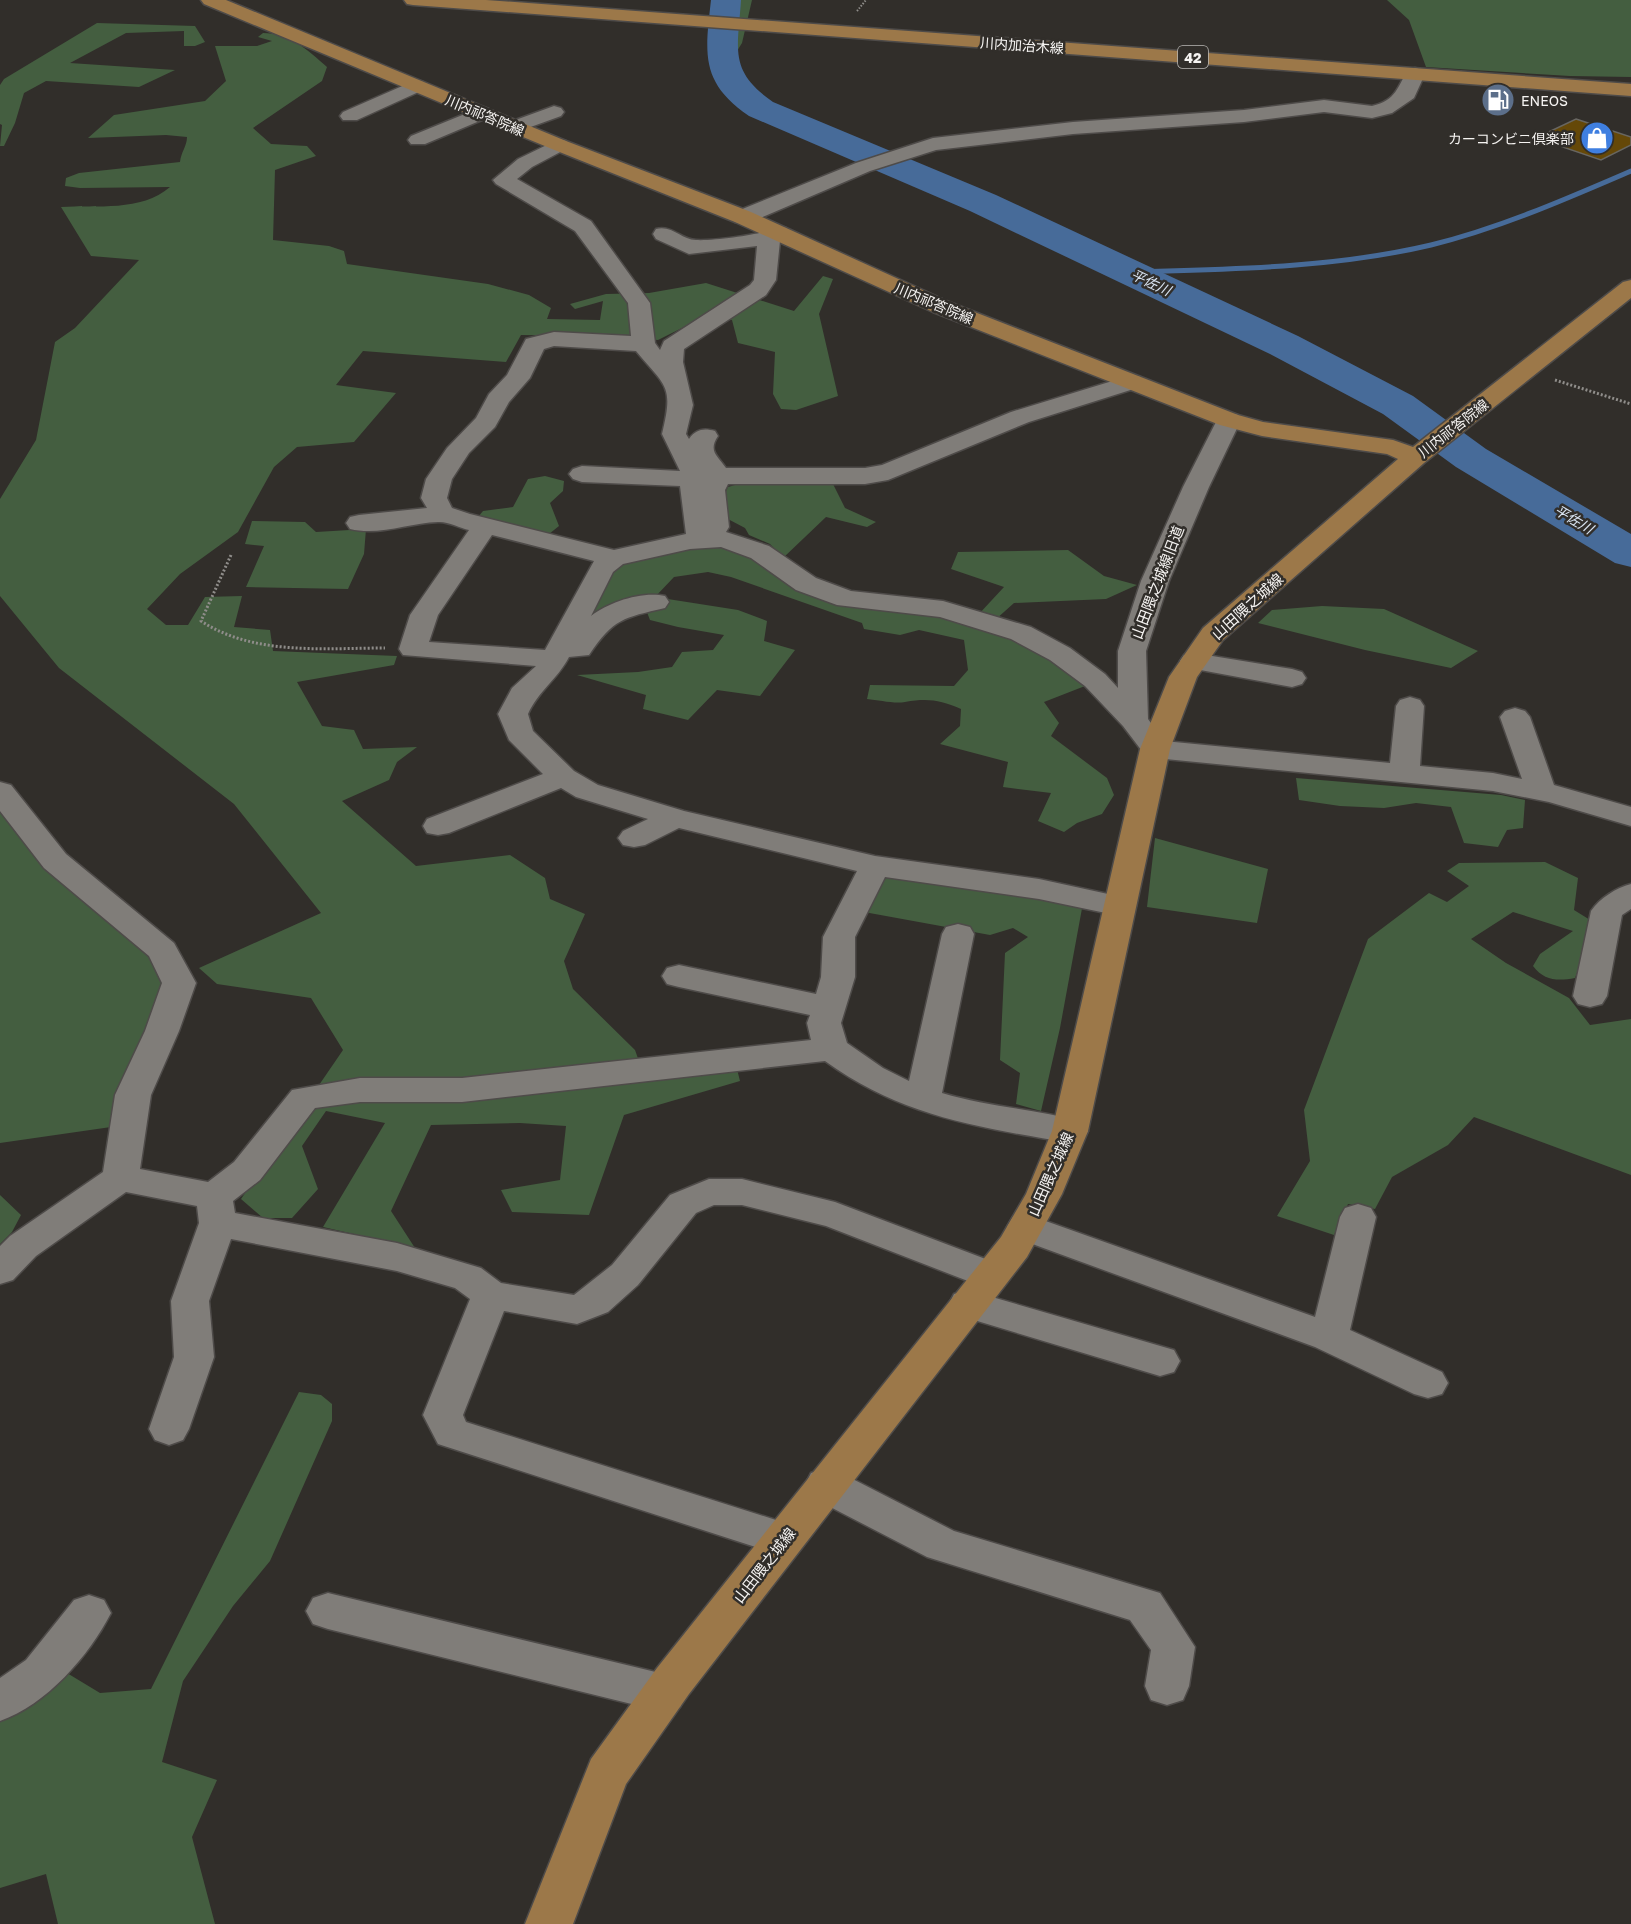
<svg xmlns="http://www.w3.org/2000/svg" width="1631" height="1924" font-family="'Golos Text','Noto Sans JP',sans-serif">
<style>
.green{fill:#445e40}
.lines{fill:none;stroke-linecap:round;stroke-linejoin:round}
.stream{stroke:#476b99;stroke-width:5}
.river{fill:#476b99;fill-rule:evenodd}
.building{fill:#654808;stroke:#686661;stroke-width:1.5}
.minor-casing{stroke:#4e4b49;stroke-width:3}
.major-casing{stroke:#4e4b49;stroke-width:3}
.path-far1{stroke:#8f8d8a;stroke-width:2;stroke-dasharray:1.5 1.5;stroke-linecap:butt}
.path{stroke:#8f8d8a;stroke-width:3;stroke-dasharray:2 2;stroke-linecap:butt}
.minor{fill:#807d79;fill-rule:evenodd}
.major{fill:#9c7849;fill-rule:evenodd}
.labels{text-anchor:middle;dominant-baseline:central;stroke-width:5;stroke-linejoin:round;paint-order:stroke}
.far-street-label{font-size:14px;fill:#f6f4f2;stroke:#312e2a}
.shield{fill:#312e2a;stroke:#bbb9b6;stroke-width:1.5}
.shield-label{font-size:14px;font-weight:bold;fill:#f6f4f2}
.far-poi-label{font-size:14px;fill:#f6f4f2;stroke:#312e2a;text-anchor:start}
.far-water-label{font-size:14px;font-style:italic;fill:#d9e4f2;stroke:#312e2a}
.street-label{font-size:15px;fill:#f6f4f2;stroke:#312e2a}
</style>
<rect width="100%" height="100%" fill="#312e2a"/>
<path class="green" d="M736,0H752L742,43L737,51Z
M1387,0H1631V77L1570,76L1426,67L1409,20Z
M97,23L195,26L205,42L195,46H184V31L126,33L70,63L175,70L139,87L46,81L24,93L15,123L4,146H0L2,125L0,124V85L4,79Z
M263,33C289,33 308,50 327,67L322,81L253,128L271,144L307,146L316,156L275,170L273,240L329,246L344,251L347,264L488,284L529,295L551,308L547,319L600,320L603,301L575,309L570,304L606,294L649,293L706,283L794,311L823,276L833,279L819,314L838,396L796,410L781,409L773,394L775,352L738,343L732,320L708,315L658,340L595,336L521,335L506,362L363,351L336,385L396,393L354,442L297,447L274,467L238,532L180,574L147,609L166,625H188L205,597L242,596L234,627L270,630L273,651L397,656L394,665L297,682L322,726L354,730L363,749L417,747L397,762L389,780L342,801L416,866L510,855L545,878L550,899L585,914L564,961L573,989L635,1050L646,1081L737,1069L740,1081L624,1115L589,1215L512,1212L501,1190L560,1180L566,1126L520,1123L431,1125L391,1211L415,1248L323,1227L385,1123L326,1111L302,1146L318,1189L292,1218H263L241,1199L343,1050L311,998L217,984L199,968L321,913L234,804L59,668L0,596V499L36,440L55,342L75,328L139,260L91,256L61,207C97,205 141,212 170,187L80,188L65,186L66,178L79,173L180,162C181,152 187,146 187,137L166,135L88,138L114,115L205,101L226,81L215,46H257L272,41L258,37Z
M545,476L564,481L563,491L550,503L559,526L549,534L478,517L483,511L513,507L528,479Z
M742,483L833,484L845,508L876,522L867,527L826,517L783,558L770,544L749,535L745,528L726,518L722,499L728,487Z
M252,521L305,522L316,532L366,529L364,554L348,589L246,587L264,546L245,544Z
M722,542L804,586L928,612L1029,642L1085,686L1044,702L1059,723L1051,736L1107,778L1114,795L1102,814L1077,823L1064,832L1038,821L1051,793L1003,787L1008,762L940,744L960,726L961,709C940,700 928,698 905,702C894,704 879,700 867,699L870,685L954,686L968,670L964,640L919,630L900,635L864,629L862,623L731,577L708,572L674,577L655,597L738,610L767,621L764,641L795,650L760,696L717,690L688,720L643,709L646,695L577,675L638,672L672,667L682,652L713,650L724,635L678,627L650,620L645,607L579,624L616,561Z
M1068,550L1104,576L1137,585L1106,599L1014,603L995,620L978,615L1004,587L951,569L958,552Z
M1322,606L1384,609L1478,651L1451,668L1365,650L1258,623L1272,610Z
M1296,778L1501,795L1525,800L1523,828L1507,830L1498,847L1464,843L1451,807L1416,803L1384,808L1340,806L1299,800Z
M0,806L149,952L167,985L111,1127L0,1143Z
M1155,838L1268,869L1257,923L1147,907Z
M1545,862L1578,878L1574,910L1595,923L1575,978C1558,981 1544,981 1533,966L1540,954L1573,931L1513,912L1471,939L1506,963L1569,998L1590,1025L1631,1019V1175L1474,1117L1448,1145L1392,1177L1375,1209L1348,1204L1334,1235L1277,1216L1310,1161L1304,1110L1368,939L1429,893L1447,902L1469,886L1447,871L1459,863Z
M881,871L1083,903L1060,1028L1041,1111L1016,1104L1020,1073L1000,1060L1005,953L1028,937L1013,928L990,935L864,912Z
M0,1195L21,1215L12,1232L0,1244Z
M299,1392L321,1395L332,1404V1421L270,1561L233,1606L183,1681L162,1762L217,1780L192,1837L215,1924H58L46,1874L0,1888V1719L62,1670L100,1693L151,1689Z"/>
<g class="lines">
<path class="stream" d="M1133,272C1232,269 1334,268 1431,245C1500,228 1566,199 1631,171"/>
<path class="river" d="M711,0H741C738,49 728,71 773,102L996,195L1298,336L1413,396L1486,449L1631,534V567L1615,563L1456,467L1383,414L1270,354L970,211L749,116C700,82 705,54 711,0Z"/>
</g>
<path class="building" d="M1576,119L1631,137V145L1601,160L1536,138Z"/>
<g class="lines">
<defs>
<path id="minor" d="M1415,68L1422,70L1425,74L1414,98L1392,113L1372,118L1324,112L1244,122L1073,134L936,150L870,171L751,222L743,223L735,222L732,217L735,212L856,163L933,138L1073,122L1244,110L1324,100L1372,106C1397,100 1397,87 1408,70Z
M416,80L423,82L426,86L423,90L357,120H343L340,116L343,112Z
M554,106L561,108L564,112L561,116L514,133L507,131L504,127L507,123Z
M482,107L489,109L492,113L489,117L425,144H411L408,140L411,136Z
M559,139L566,141L569,145L566,149L532,167L517,179L591,221L650,303L655,343L660,350L664,341L750,285L754,280L757,246L689,254L656,239L653,234L656,229C673,225 681,240 696,240C711,241 749,236 763,232C772,229 776,226 786,228L789,233L780,241L776,280L766,295L684,349L683,362L693,405L686,434L689,439C696,429 704,428 715,431L718,436C708,451 717,455 726,468H865L882,465L1011,412L1132,375L1140,377L1144,382L1140,387L1029,422L888,480L865,484H728L725,490L729,527L726,532L769,546L816,578L851,591L943,601L1031,627L1070,648L1105,674L1118,688V651L1141,581L1183,487L1217,420L1220,415L1229,413L1238,415L1241,420L1209,487L1169,581L1146,651L1148,719L1164,741L1390,763L1396,706L1400,700L1410,697L1420,700L1424,706L1420,766L1493,773L1522,779L1500,717L1505,711L1515,708L1525,711L1530,717L1554,785L1631,807V826L1549,802L1493,791L1155,758L1145,755L1123,726L1085,686L1050,660L1011,639L940,617L837,605L796,590L751,558L721,547L690,549L623,564L613,572L591,616C609,602 642,591 665,596L669,602L665,608C623,618 614,618 589,655L569,657C557,680 538,691 528,714L533,731L574,771L598,785L684,811L875,856L1039,879L1131,899L1136,906L1131,913L1120,916L1039,899L885,877L855,937V977L841,1023L847,1043L883,1068L909,1081L942,934L946,927L958,924L970,927L974,934L942,1093C988,1107 1036,1109 1083,1122L1088,1131L1083,1140L1070,1143C979,1127 902,1117 825,1061L462,1102H360L315,1108L260,1180L233,1201L235,1213L397,1243L481,1268L501,1283L574,1295L612,1265L670,1195L709,1179H742L835,1202L1004,1266L1010,1276L1004,1286L991,1290L826,1226L742,1205H714L696,1213L638,1285L608,1312L577,1324L504,1311L463,1415L466,1422L798,1527L804,1539L798,1551L783,1556L438,1444L423,1415L470,1299L455,1288L397,1271L231,1239L209,1301L214,1357L189,1429L183,1440L169,1445L155,1440L149,1429L174,1357L171,1301L199,1223L197,1206L126,1192L36,1256L13,1280L0,1284V1246L10,1236L103,1172L115,1095L145,1031L162,983L149,956L44,868L0,811V782L11,785L66,854L174,943L196,983L179,1031L151,1095L140,1169L208,1182L234,1162L292,1090L360,1078H462L811,1040L807,1023L810,1015L679,987L667,984L662,976L667,968L679,965L816,994L821,977L823,937L857,871L679,828L645,845L634,847L623,845L618,838L623,831L648,819L576,797L561,788L449,833L438,835L427,833L423,826L427,819L543,774L509,740L498,714L512,688L536,666L403,655L399,649L410,615L469,530C460,528 447,521 438,522C409,523 379,536 350,529L346,523L350,517L359,515L427,508L421,498L426,479L447,448L476,418L489,394L507,375L526,339L554,332L631,336L628,303L575,231L496,184L493,180L518,159ZM554,346L636,351C666,387 674,385 662,434L680,471L582,466L573,469L569,474L573,479L582,482L680,486L686,534L614,550L470,514L452,508L447,498L452,479L469,453L495,427L509,402L530,378L544,349ZM492,535L594,561L545,650L429,642L438,615Z
M1194,653L1292,669L1302,672L1306,678L1302,684L1292,687L1184,667L1180,661L1184,655Z
M1631,884V909L1622,915L1607,996L1602,1004L1590,1007L1578,1004L1573,996L1591,911C1600,898 1616,888 1631,884Z
M1358,1204L1371,1208L1376,1217L1350,1330L1442,1372L1448,1383L1442,1394L1428,1398L1414,1394L1315,1347L1013,1237L1007,1227L1013,1217L1026,1214L1315,1317L1340,1217L1345,1208Z
M968,1290L1174,1350L1180,1361L1174,1372L1160,1376L954,1314L949,1304L954,1294Z
M826,1468L841,1473L954,1531L1160,1593L1195,1647L1189,1686L1183,1700L1167,1705L1151,1700L1145,1686L1151,1650L1130,1620L927,1557L811,1497L805,1485L811,1473Z
M328,1593L664,1674L680,1679L686,1693L680,1707L664,1712L328,1629L313,1624L306,1611L313,1598Z
M89,1595L104,1600L111,1613C89,1656 46,1705 0,1721V1678L26,1660L74,1600Z"/>
<path id="major" d="M201,0H226L566,141L751,212L949,302L1238,415L1263,422L1393,440L1413,447L1623,282L1631,280V298L1424,463L1223,640L1197,677L1170,749L1088,1131L1062,1194L1027,1257L689,1694L626,1784L573,1924H525L591,1759L657,1668L1001,1237L1026,1194L1052,1131L1140,749L1169,677L1203,628L1398,459L1387,454L1262,436L1220,425L933,312L735,222L552,149L204,4Z
M404,0H486L1631,84V96L413,5L407,4Z"/>
</defs>
<use href="#minor" class="minor-casing"/>
<use href="#major" class="major-casing"/>
<path class="path-far1" d="M857,11L866,0"/>
<path class="path" d="M1555,380L1631,404
M231,555L201,621C254,656 325,648 385,648"/>
<use href="#minor" class="minor"/>
<use href="#major" class="major"/>
</g>
<defs>
<symbol id="fuel-disc" viewBox="-11 -11 22 22"><circle r="9.5" fill="#5c6f8a" stroke="#312e2a"/><path d="M-5.5-6h7V0h2V4h1.3V-2.5L3-4.5l.8-.8L6-3V5H2.5V1h-1V6h-7ZM-4.2-4.7v3.2H.2V-4.7Z" fill="#fff"/></symbol>
<symbol id="shop-disc" viewBox="-11 -11 22 22"><circle r="9.5" fill="#3f7fe0" stroke="#312e2a"/><path d="M-5-2.5h2.3a2.7 3.5 0 0 1 5.4 0H5L5.5 6h-11ZM-1.5-2.5h3a1.5 2.3 0 0 0-3 0Z" fill="#fff"/></symbol>
</defs>
<g fill-rule="evenodd">
<use href="#fuel-disc" x="1479" y="81" width="38" height="38"/>
<use href="#shop-disc" x="1578" y="119" width="38" height="38"/>
</g>
<g class="labels">
<g class="far-street-label">
<text transform="translate(1022 45) rotate(4)">川内加治木線</text>
<text transform="translate(485 115) rotate(23)">川内祁答院線</text>
<text transform="translate(934 303) rotate(23)">川内祁答院線</text>
<text transform="translate(1453 428) rotate(-38)">川内祁答院線</text>
</g>
<rect class="shield" x="1178" y="46" width="30" height="22" rx="4.5"/>
<g class="shield-label">
<text x="1193" y="57">42</text>
</g>
<g class="far-poi-label">
<text x="1521" y="100">ENEOS</text>
<text x="1574" y="138" text-anchor="end">カーコンビニ倶楽部</text>
</g>
<g class="far-water-label">
<text transform="translate(1151 282) rotate(25)">平佐川</text>
<text transform="translate(1574 519) rotate(31)">平佐川</text>
</g>
<g class="street-label">
<text transform="translate(1157 582) rotate(-69)">山田隈之城線旧道</text>
<text transform="translate(1247 606) rotate(-42)">山田隈之城線</text>
<text transform="translate(1050 1174) rotate(-66)">山田隈之城線</text>
<text transform="translate(764 1565) rotate(-52)">山田隈之城線</text>
</g>
</g>
</svg>
